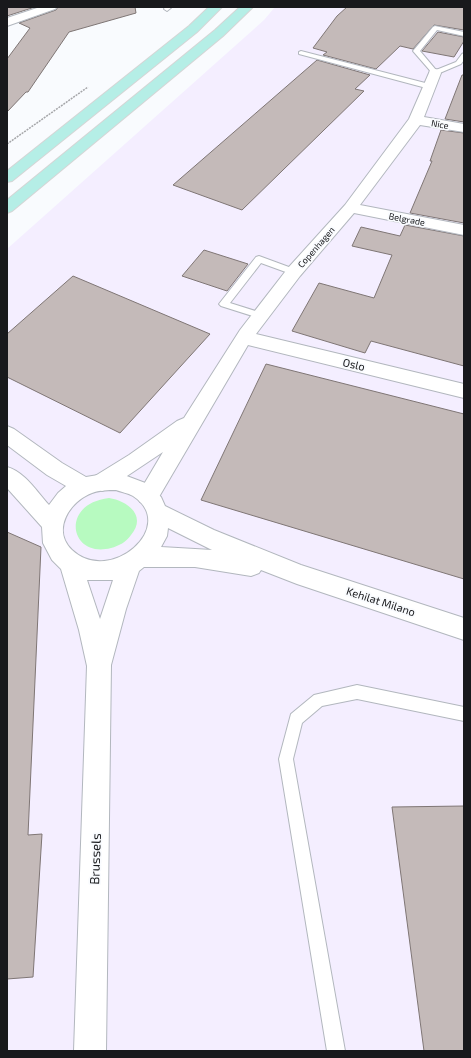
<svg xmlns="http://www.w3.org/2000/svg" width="471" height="1058" font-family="'Exo 2',sans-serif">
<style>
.industrial{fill:#f4eeff}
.green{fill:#b7fac0}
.building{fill:#c4bab9;stroke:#7f7675}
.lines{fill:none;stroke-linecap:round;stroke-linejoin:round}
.lane-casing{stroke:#b2b7be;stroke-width:2}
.street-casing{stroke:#b2b7be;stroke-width:2}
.secondary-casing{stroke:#b2b7be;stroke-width:2}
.primary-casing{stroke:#d5d6d6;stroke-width:2}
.path{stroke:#a5a6a9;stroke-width:1.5;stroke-dasharray:2 1;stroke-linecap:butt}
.lane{fill:#fff;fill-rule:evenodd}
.street{fill:#fff;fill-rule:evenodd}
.secondary{fill:#fff;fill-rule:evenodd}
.primary{fill:#b5eee6;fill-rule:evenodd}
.labels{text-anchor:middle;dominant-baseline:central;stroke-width:3.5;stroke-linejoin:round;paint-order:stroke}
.far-street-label{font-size:9px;fill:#18191c;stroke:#f9fbfe}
.street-label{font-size:11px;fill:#18191c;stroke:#f9fbfe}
.near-street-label{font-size:13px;fill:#18191c;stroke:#f9fbfe}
</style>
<rect width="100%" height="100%" fill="#f9fbfe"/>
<path class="industrial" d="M275,7H464V1051H7V249L264,20Z"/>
<path class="green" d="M109,498C128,501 147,516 131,535C126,542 119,546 111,548C70,559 59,504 109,498Z"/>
<path class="building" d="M7,7H35L7,16Z
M58,7H135L136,13L69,32L28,92H26L7,112V59L30,28L19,23L56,10Z
M347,7H464V30L434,25L413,49L400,46L376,69L323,55L327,52L313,48L337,16Z
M438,32L464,37V41L454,57L422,51Z
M317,60L370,75L355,89L364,91L242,210L173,185Z
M462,75H464V122L445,119Z
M441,130L464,133V223L410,213L432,161H430Z
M405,225L464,236V366L371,341L365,353L292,331L319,283L374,298L392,255L352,246L361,227L400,236Z
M204,250L248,264L227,291L182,276Z
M73,276L210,334L120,433L7,377V334Z
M266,364L464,414V579L201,500Z
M7,532L41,547L28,835L42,834L33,977L7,979Z
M464,806V1051H424L392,807Z"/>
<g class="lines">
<defs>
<path id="lane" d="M165,7H172L167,11L164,9Z
M435,26L464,32V36L437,30L420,51L436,70L456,62L462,54L464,53V60L461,64L435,75L433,74L413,51L433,27Z
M301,51L433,85L434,87L430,89L299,54V52Z
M259,256L297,270L299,272L294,275L261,263L230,303L265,314L267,316L265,318L262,319L221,306L219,304L256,257Z
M357,685L464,707V721L357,699L322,706L302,723L293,759L345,1051H327L279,759L291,714L314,695Z"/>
<path id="street" d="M40,7H57L55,9L7,26V18Z
M435,69L440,70L441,73L424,117L464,124V132L420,125L360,205L464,225V235L354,213L300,276L256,334L464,384V398L248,345L156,502L148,505L140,502L137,496L163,452L109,488L102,491L95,488L91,482L95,476L129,455L177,421L184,418L240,330L288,268L345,205L409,119L429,73L430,70Z"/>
<path id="secondary" d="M7,426L14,429L62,463L86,477L110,473L117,472L124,475L148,484L161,497L165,506L214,530L301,565L464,618V640L297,584L261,570L259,573L251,576L195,567H144L139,571L126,609L111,665L106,1051H74L87,666L79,630L61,569L52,560L43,543L42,527L7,488V467C25,472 37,492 49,505L58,493L66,486L47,475L7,445ZM116,490C121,492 128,493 133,496C179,526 110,586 72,550C51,530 70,501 92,493C99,490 108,490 116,490ZM168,528L212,550L161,547L167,536ZM87,580H113L100,619Z"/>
<path id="primary" d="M209,7H222L197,32L12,181L7,182V171L189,26Z
M240,7H253L223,36L12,211L7,213V200L215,30Z"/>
</defs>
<use href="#lane" class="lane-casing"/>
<use href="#street" class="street-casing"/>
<use href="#secondary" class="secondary-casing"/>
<use href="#primary" class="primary-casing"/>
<path class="path" d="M7,144L88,87"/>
<use href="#lane" class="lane"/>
<use href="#street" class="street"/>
<use href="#secondary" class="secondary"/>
<use href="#primary" class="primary"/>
</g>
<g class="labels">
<g class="far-street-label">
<text transform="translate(440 124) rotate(10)">Nice</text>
<text transform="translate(407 219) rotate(11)">Belgrade</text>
<text transform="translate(316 247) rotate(-49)">Copenhagen</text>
</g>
<g class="street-label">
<text transform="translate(354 364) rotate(14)">Oslo</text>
<text transform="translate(381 601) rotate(18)">Kehilat Milano</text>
</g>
<g class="near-street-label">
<text transform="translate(95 859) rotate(-88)">Brussels</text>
</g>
</g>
<rect width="471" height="1058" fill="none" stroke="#18191c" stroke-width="16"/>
</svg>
